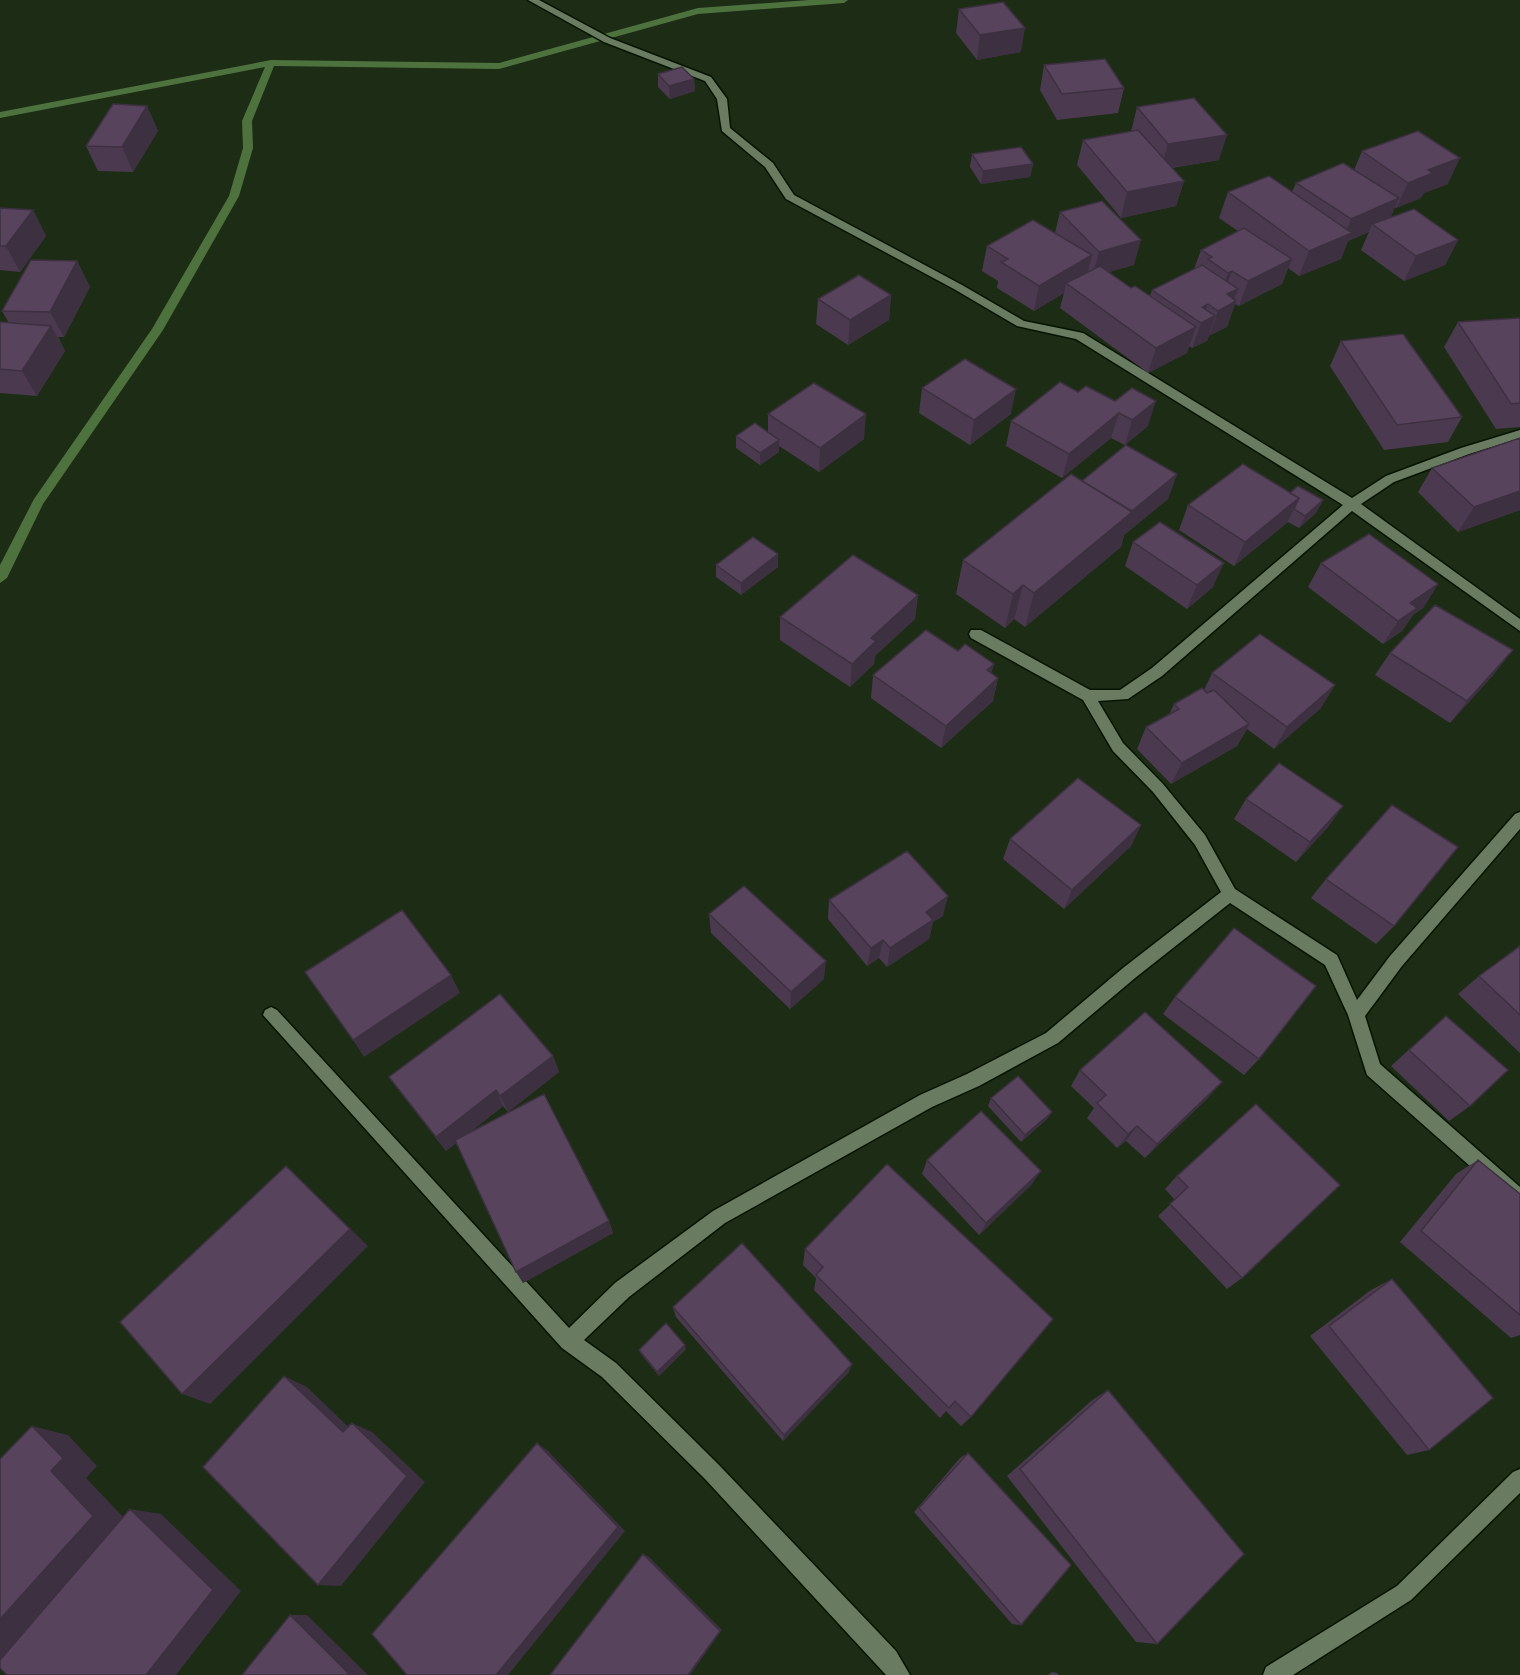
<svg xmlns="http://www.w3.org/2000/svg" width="1520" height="1675" font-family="'PT Serif',serif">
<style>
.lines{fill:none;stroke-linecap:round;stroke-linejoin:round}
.stream{fill:#4e723d;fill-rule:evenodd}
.minor-casing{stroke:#061401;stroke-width:3}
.minor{fill:#697c61;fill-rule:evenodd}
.wall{fill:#4b3a4f}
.shaded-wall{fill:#3d3040}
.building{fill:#57445c;stroke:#3d3040;stroke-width:1.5}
</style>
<rect width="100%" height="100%" fill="#1c2c15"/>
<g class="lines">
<path class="stream" d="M809,0H848L844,3L698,14L499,69L274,66L252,121L253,148L239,196L163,330L43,504L7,578L0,583V565L34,499L152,329L229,196L243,148L242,121L265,67L0,118V112L271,60L499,63L698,8Z"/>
<defs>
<path id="minor" d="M528,0H539L610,38L711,77L727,99L730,128L773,163L794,195L962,285L1024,321L1083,333L1352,498L1386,476L1461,448L1520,430V438L1469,454L1394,482L1361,504L1520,619V631L1352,511L1162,676L1128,699L1098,701L1123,743L1163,784L1205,835L1235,889L1337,955L1357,1000L1390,956L1515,814L1520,812V829L1402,966L1365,1016L1380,1064L1520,1187V1208L1514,1205L1367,1075L1348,1015L1325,965L1230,903L1135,978L1058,1043L979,1086L932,1107L725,1223L629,1297L584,1340L616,1363L719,1465L896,1651L910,1675H886L705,1479L602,1377L562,1348L263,1015L265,1010L271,1007L277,1010L569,1328L615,1283L713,1211L920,1095L967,1074L1046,1033L1123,968L1221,892L1195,845L1153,792L1113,751L1083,700L971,638L969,634L971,630H981L1090,690H1120L1152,668L1343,505L1076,339L1017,326L954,289L786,199L765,167L722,131L717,99L705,81L604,42Z
M1520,1469V1493L1411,1600L1293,1675H1263L1266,1667L1397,1586L1513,1472Z"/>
</defs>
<use href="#minor" class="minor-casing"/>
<use href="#minor" class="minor"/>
</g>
<path class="wall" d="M959,9L1021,52L977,60L956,33Z
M1044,65L1124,88L1118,113L1057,120L1040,90Z
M658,74L694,79L695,91L670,99L658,87Z
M147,106L158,131L133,172L98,171L86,146Z
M1137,107L1219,160L1172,168L1184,181L1176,206L1121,218L1077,165L1083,140L1131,132Z
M1362,151L1448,184L1424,193L1421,198L1396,208L1395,207L1390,217L1458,240L1445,265L1404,281L1361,250L1369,232L1348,241L1341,259L1299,276L1288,268L1282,284L1239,306L1235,304L1227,327L1209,335L1207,341L1192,348L1189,346L1187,353L1148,373L1060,308L1064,293L1034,311L997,288L998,281L982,271L987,246L1055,233L1060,212L1134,265L1109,272L1131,288L1150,296L1152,290L1194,269L1201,250L1238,231L1219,218L1228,192H1292L1296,183L1354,170Z
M972,154L1033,164L1030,177L981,184L970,167Z
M0,208L33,210L46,236L20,272L0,270Z
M77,261L90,287L64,337H58L65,351L37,396L0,393V322L9,323L2,311Z
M891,295L889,320L848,345L816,324L818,299Z
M1520,318V427L1496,429L1444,347L1458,322Z
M1341,341L1462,417L1448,442L1384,450L1330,366Z
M922,388L1011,414L970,445L919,413Z
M1078,392L1115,401L1148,426L1125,445L1111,438L1062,478L1006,446L1011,421Z
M768,414L864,439L819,472L779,446V452L760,465L736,448V436L768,432Z
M1520,438V510L1458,532L1418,492L1432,468Z
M1177,474L1168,499L1124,535L1121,547L1025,627L1014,619L1005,628L956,594L963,560L1082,481Z
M1290,493L1323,500L1316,513L1299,528L1288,522L1234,566L1179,530L1188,505Z
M1133,542L1213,587L1187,609L1125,566Z
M1321,563L1438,584L1423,608L1413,615L1402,631L1383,644L1308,587Z
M716,565L778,567L741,595L716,577Z
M918,595L915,619L875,656L874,664L850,687L780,640V617Z
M1390,653L1495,673L1450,723L1375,675Z
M991,673L998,678L993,701L941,748L871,698L873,675Z
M1212,673L1321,708L1274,749L1247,729L1237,746L1171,784L1137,749L1146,727L1169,715L1174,704L1204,690Z
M1246,799L1343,806L1328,827L1296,862L1234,819Z
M1141,825L1131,846L1064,909L1003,859L1010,839Z
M1326,879L1394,926L1376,944L1311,898Z
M829,900L943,916L933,922L929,939L887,967L879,958L867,966L828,919Z
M709,914L824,979L790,1009L711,933Z
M1520,946V1053L1458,994L1479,976Z
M1175,997L1259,1059L1244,1075L1163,1014Z
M1446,1016L1470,1106L1449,1121L1391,1066Z
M553,1056L559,1072L508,1112L503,1106L469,1133L609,1221L613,1233L523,1283L457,1142L446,1151L400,1092L389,1077Z
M1080,1070L1208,1098L1145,1158L1126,1141L1117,1148L1087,1118L1094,1108L1071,1086Z
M991,1098L1052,1112L1047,1119L1021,1142L988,1106Z
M1256,1104L1242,1278L1227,1289L1158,1216L1175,1200L1165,1189L1177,1176Z
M927,1160L1032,1184L979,1235L922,1174Z
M1478,1160L1520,1194V1335L1511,1338L1400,1242L1456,1174Z
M805,1249L971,1417L961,1426L946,1411L940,1418L814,1290L816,1278L803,1265Z
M1392,1279L1429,1450L1407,1455L1310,1336L1371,1290Z
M673,1307L849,1372L783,1441L676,1317Z
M686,1349L659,1376L641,1354L639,1350Z
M1108,1390L1157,1644L1136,1642L1007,1476L1091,1401Z
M968,1453L1021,1625L1012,1624L914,1512L960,1458Z
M1052,1672L1057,1673L1059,1675H1048Z"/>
<path class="shaded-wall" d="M1025,28L1021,52L977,60L980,35Z
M694,79L695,91L670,99L669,86Z
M147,106L158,131L133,172L122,147Z
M1227,135L1219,160L1161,169L1168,144Z
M1460,158L1448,184L1424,193L1421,198L1396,208L1408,183L1428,170Z
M1033,164L1030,177L981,184L983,171Z
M1184,181L1176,206L1121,218L1127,192Z
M1399,198L1388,224H1372L1369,232L1348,241L1341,259L1299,276L1309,251L1344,237L1351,219Z
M33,210L46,236L20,272L6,246Z
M1141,240L1134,265L1092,277L1099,252Z
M1458,240L1445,265L1404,281L1416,256Z
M1092,255L1086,280L1066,283L1064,293L1034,311L1039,286Z
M1292,259L1282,284L1239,306L1248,281Z
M77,261L90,287L64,337L50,312Z
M1232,271L1223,296L1219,298L1228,273Z
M1238,289L1233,303L1236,301L1227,327L1209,336L1218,311L1227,294Z
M891,295L889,320L848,345L850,320Z
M1208,304L1201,323L1215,316L1207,341L1192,348L1201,323L1202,307Z
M51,326L65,351L37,396L22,371Z
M1196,327L1187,353L1148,373L1156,348Z
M1016,389L1011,414L970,445L974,420Z
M1156,401L1148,426L1125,445L1132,420Z
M1119,413L1111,438L1062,478L1069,454Z
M866,414L864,439L819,472L820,448Z
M779,440V452L760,465V453Z
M1177,474L1168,499L1124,535L1121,547L1025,627L1034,593Z
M1520,491V510L1458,532L1474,507Z
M1299,498L1287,523L1234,566L1245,542Z
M1323,500L1316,513L1299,528L1305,516Z
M778,554V567L741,595V583Z
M1224,563L1213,587L1187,609L1197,585Z
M1438,584L1423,608L1413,615L1402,631L1383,644L1410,603Z
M1023,585L1014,619L1005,628L1013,594Z
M918,595L915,619L875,656L874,664L850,687L852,664L871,638Z
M1513,650L1495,673L1450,723L1467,701Z
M994,664L988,686L987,670Z
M998,678L993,701L941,748L946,726Z
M1335,685L1321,708L1274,749L1287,727Z
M1249,724L1237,746L1171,784L1182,763Z
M1343,806L1328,827L1296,862L1310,842Z
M1141,825L1131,846L1064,909L1072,890Z
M948,896L943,916L933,922L929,939L887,967L890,948L926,912Z
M883,940L879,958L867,966L871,948Z
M826,961L824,979L790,1009L791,992Z
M451,975L460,993L364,1057L353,1040Z
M553,1056L559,1072L508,1112L500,1096Z
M1222,1082L1208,1098L1145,1158L1157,1144Z
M496,1090L503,1106L446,1151L436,1137Z
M1052,1112L1047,1119L1021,1142L1025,1135Z
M1137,1126L1126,1141L1117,1148L1128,1134Z
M286,1166L368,1246L210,1404L182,1394Z
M1041,1171L1032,1184L979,1235L986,1223Z
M609,1221L613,1233L523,1283L516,1272Z
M685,1345L686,1349L659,1376L657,1372Z
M852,1364L849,1372L783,1441L784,1435Z
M284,1376L307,1387L363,1441L343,1432Z
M352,1423L372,1432L425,1482L341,1586L318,1585Z
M32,1426L68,1435L97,1466L86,1478L127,1521L0,1660V1619L51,1471Z
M537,1443L548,1451L625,1531L508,1675H496Z
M130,1509L161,1514L241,1591L176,1675H146Z
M643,1554L649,1557L722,1630L690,1675H688Z
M290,1615H307L368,1675H350Z"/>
<path class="building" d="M1003,2L1025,28L980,35L959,9Z
M1105,59L1124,88L1062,94L1044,65Z
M682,67L694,79L669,86L658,74Z
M1194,98L1227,135L1168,144L1137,107Z
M113,104L147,106L122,147L86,146Z
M1138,130L1184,181L1127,192L1083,140Z
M1418,131L1460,158L1428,170L1433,173L1408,183L1362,151Z
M1021,147L1033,164L983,171L972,154Z
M1343,163L1399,198L1351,219L1296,183Z
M1269,176L1352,233L1309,251L1228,192Z
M1102,201L1141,240L1099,252L1060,212Z
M0,208L33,210L6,246H0Z
M1414,209L1458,240L1416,256L1372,224Z
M1033,220L1092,255L1039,286L1001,262L1008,259L987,246Z
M1244,228L1292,259L1248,281L1232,271L1228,273L1208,259L1212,257L1201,250Z
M31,260L77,261L50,312L2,311Z
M1202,265L1238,289L1227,294L1236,301L1218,311L1208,304L1202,307L1215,316L1201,323L1152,290Z
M1100,266L1131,288L1135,286L1196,327L1156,348L1066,283Z
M859,275L891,295L850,320L818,299Z
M1520,318V403L1511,404L1458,322Z
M0,322L51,326L22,371L0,369Z
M1403,334L1462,417L1397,425L1341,341Z
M965,359L1016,389L974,420L922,388Z
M1060,382L1078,392L1086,386L1115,401L1132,388L1156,401L1132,420L1119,413L1069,454L1011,421Z
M814,383L866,414L820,448L768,414Z
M755,423L779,440L760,453L736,436Z
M1520,438V491L1474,507L1432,468Z
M1126,445L1177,474L1132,511L1082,481Z
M1243,464L1299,498L1245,542L1188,505Z
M1071,474L1132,512L1034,593L1023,585L1013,594L963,560Z
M1298,486L1323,500L1305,516L1294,509L1299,498L1290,493Z
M1160,522L1224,563L1197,585L1133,542Z
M1369,534L1438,584L1410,603L1417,608L1398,621L1321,563Z
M753,537L778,554L741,583L716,565Z
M853,555L918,595L871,638L876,641L852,664L780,617Z
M1435,605L1513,650L1467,701L1390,653Z
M926,630L958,651L965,644L994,664L987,670L998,678L946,726L873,675Z
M1260,634L1335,685L1287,727L1212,673Z
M1202,688L1207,693L1214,690L1249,724L1182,763L1146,727L1179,709L1174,704Z
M1279,763L1343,806L1310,842L1246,799Z
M1078,778L1141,825L1072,890L1010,839Z
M1392,805L1458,847L1394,926L1326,879Z
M907,851L948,896L926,912L933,920L890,948L883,940L871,948L829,900Z
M744,886L826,961L791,992L709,914Z
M402,910L451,975L353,1040L305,972Z
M1234,928L1316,986L1259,1059L1175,997Z
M1520,946V1015L1479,976Z
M500,994L553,1056L500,1096L496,1090L436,1137L389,1077Z
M1145,1012L1222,1082L1157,1144L1137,1126L1128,1134L1097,1103L1106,1095L1080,1070Z
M1446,1016L1508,1070L1470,1106L1409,1050Z
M1018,1076L1052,1112L1025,1135L991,1098Z
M544,1094L609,1221L516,1272L455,1140Z
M1256,1104L1340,1185L1242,1278L1170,1204L1188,1187L1177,1176Z
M981,1111L1041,1171L986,1223L927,1160Z
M1478,1160L1520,1194V1315L1421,1231Z
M887,1164L1053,1319L971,1417L955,1401L949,1408L816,1275L823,1267L805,1249Z
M286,1166L350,1229L182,1394L120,1322Z
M742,1243L852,1364L784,1435L673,1307Z
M1392,1279L1493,1398L1429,1450L1329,1326Z
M666,1323L685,1345L657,1372L639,1350Z
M284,1376L343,1432L352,1423L407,1476L318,1585L203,1467Z
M1108,1390L1244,1554L1157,1644L1020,1469Z
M32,1426L63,1458L51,1471L93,1516L0,1619V1459Z
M537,1443L618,1527L496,1675H407L372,1634Z
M968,1453L1071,1565L1021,1625L919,1508Z
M130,1509L213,1590L146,1675H7L0,1668V1660Z
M643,1554L720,1631L688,1675H550Z
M290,1615L350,1675H242Z"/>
</svg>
